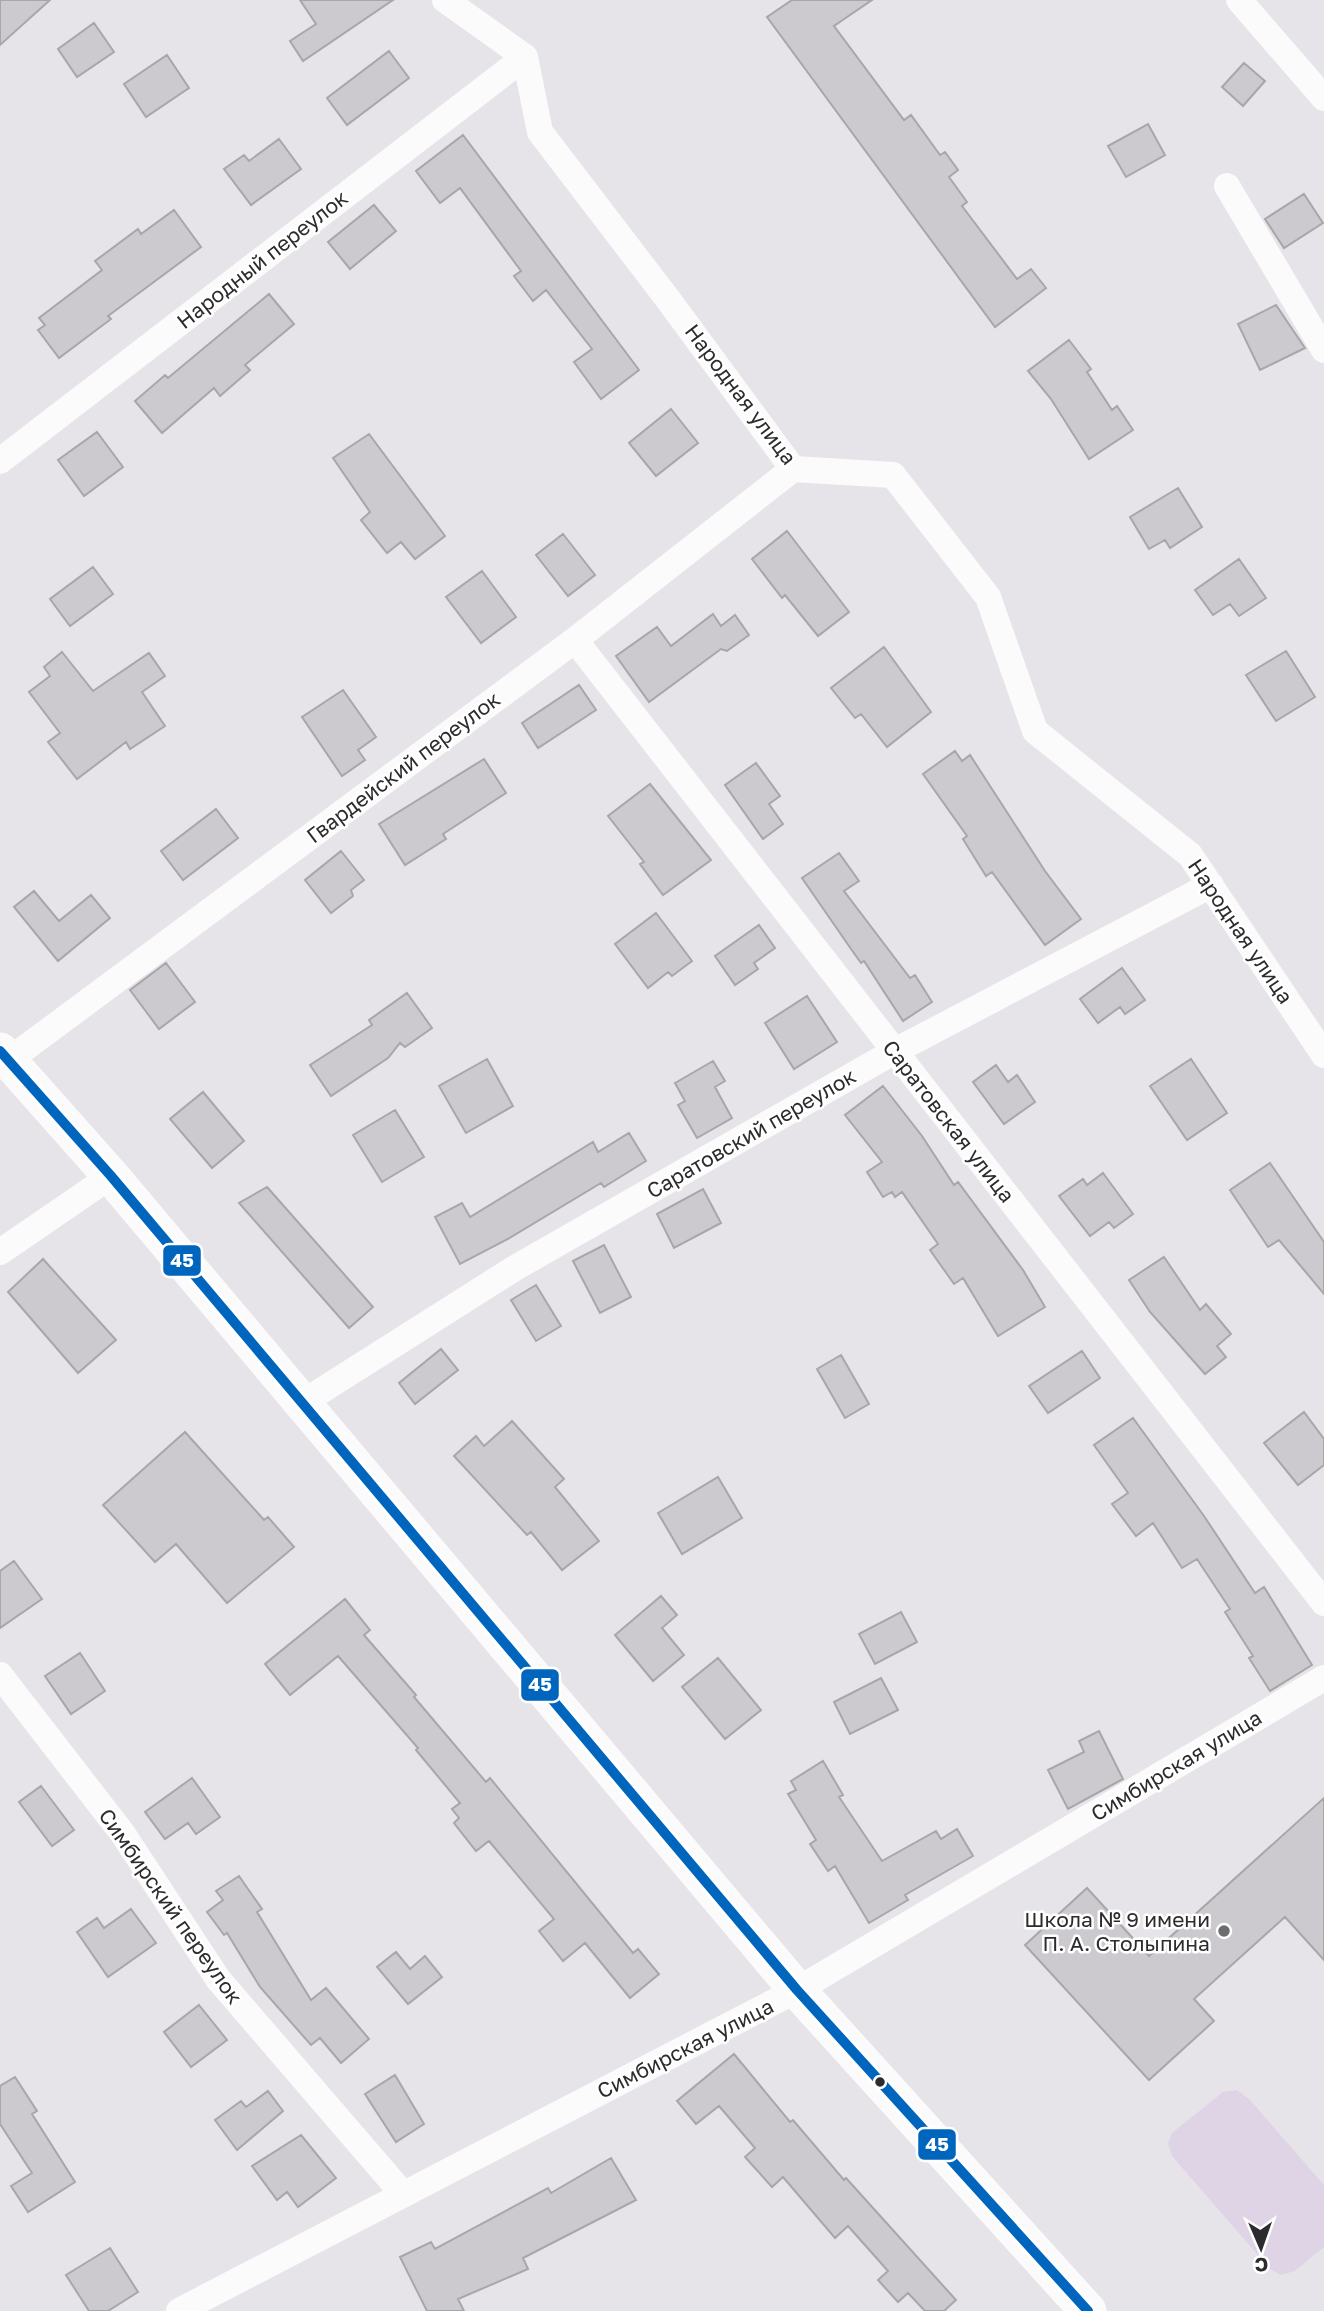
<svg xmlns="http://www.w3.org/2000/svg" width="1324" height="2311" font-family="'Golos Text',sans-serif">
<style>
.green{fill:#ded4e6}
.building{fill:#cccace;stroke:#a8a6a9;stroke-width:2}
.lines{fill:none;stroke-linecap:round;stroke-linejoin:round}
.minor{stroke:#fbfbfc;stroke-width:26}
.secondary{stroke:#fbfbfc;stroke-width:37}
.bus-1-casing{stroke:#fff;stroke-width:16}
.bus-1{stroke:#0065bd;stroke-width:10}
.poi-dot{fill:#6d6c6f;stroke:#fff;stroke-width:2.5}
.bus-dot{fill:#2c2b2d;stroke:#fff;stroke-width:2.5}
.labels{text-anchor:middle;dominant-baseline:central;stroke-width:5;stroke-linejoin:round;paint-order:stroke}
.street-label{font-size:21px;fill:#2c2b2d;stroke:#fff}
.poi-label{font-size:21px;fill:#2c2b2d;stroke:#fff;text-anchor:end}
.line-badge{stroke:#fff;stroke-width:2.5}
.badge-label{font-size:19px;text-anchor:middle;font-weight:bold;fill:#fff}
</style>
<rect width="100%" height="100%" fill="#e7e4e9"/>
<path class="green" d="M1237,2090L1249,2099L1324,2185V2247L1295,2271L1281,2275L1270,2269L1172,2156L1168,2143L1172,2133L1223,2092Z"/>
<path class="building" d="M0,0H50L0,45Z
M300,0H393L303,61L290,41L316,24Z
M792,0H872L834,26L904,120L911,115L940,155L945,152L958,170L949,177L967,202L962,206L1017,279L1031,269L1046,288L995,327L767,17Z
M94,23L114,52L77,77L58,49Z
M389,51L409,78L347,125L327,98Z
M167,55L189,88L146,117L124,84Z
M1244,63L1265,81L1243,106L1222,87Z
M1148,124L1165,155L1126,177L1108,146Z
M463,135L639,370L601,399L574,362L592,349L546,290L533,301L514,276L521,271L460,188L440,203L416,171Z
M279,139L301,169L251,205L224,169L244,155L249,161Z
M1304,194L1323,223L1284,248L1265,219Z
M374,205L396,231L350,269L328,242Z
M174,210L201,247L108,316L111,319L59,358L38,330L45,325L39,318L102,270L95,261L138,229L141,234Z
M269,294L294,324L245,365L250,370L220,396L214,388L162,433L135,401L165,375L168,378Z
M1276,305L1305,348L1260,370L1238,324Z
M1069,340L1091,369L1087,372L1112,410L1117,406L1133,430L1089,459L1051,399L1028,371Z
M671,409L698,443L656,476L629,443Z
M97,432L123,467L84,496L58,460Z
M369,434L445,536L415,559L401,542L387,553L361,520L370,512L333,458Z
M1178,488L1202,527L1170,548L1165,540L1149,549L1130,517Z
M787,531L849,612L818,636L785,595L782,598L752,559Z
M563,534L595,575L568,596L536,555Z
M1239,559L1266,598L1239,616L1230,604L1213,615L1195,590Z
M93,567L113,594L70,626L50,599Z
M482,571L516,617L481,643L446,597Z
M713,614L721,626L735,615L749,635L727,651L721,649L649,702L616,656L657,627L671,646Z
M884,647L931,712L887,747L861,714L855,718L831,688Z
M1286,651L1315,697L1276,721L1246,675Z
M62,652L93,691L149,653L165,676L142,692L165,726L130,749L126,742L77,779L48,742L60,733L29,692L50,676L44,667Z
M579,685L596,710L538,748L522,723Z
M343,690L376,737L358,750L365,760L342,776L302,717Z
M955,751L962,761L970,755L1045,871L1081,919L1045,945L992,872L986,876L963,839L967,836L923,774Z
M484,759L506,793L443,834L446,839L405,865L379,824Z
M756,763L780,796L769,804L783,824L763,839L725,785Z
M650,784L711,860L663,895L640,864L644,862L608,816Z
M216,809L238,838L183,880L161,851Z
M341,851L364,880L351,890L353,896L331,913L305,880Z
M839,853L859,881L844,891L910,978L915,975L932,1002L903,1021L864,961L861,963L851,949L802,878Z
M34,891L59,921L91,895L110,918L58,961L14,907Z
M656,913L692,961L672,976L668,972L648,988L615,944Z
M759,925L775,948L754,963L758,969L735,985L715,956Z
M166,963L195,1002L159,1029L130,990Z
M1122,968L1145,1000L1125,1014L1120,1007L1098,1023L1080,999Z
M407,993L432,1028L405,1047L400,1043L388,1058L331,1096L310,1065L372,1025L369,1020Z
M807,996L837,1042L794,1069L765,1023Z
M487,1059L513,1106L466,1133L439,1086Z
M1191,1059L1227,1113L1187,1140L1150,1086Z
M713,1061L725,1081L715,1087L732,1118L697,1138L678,1105L685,1101L675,1083Z
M996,1065L1008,1082L1017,1075L1035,1102L1004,1124L973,1082Z
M883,1086L922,1136L954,1185L958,1182L1023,1270L1045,1307L998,1336L963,1278L954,1284L930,1250L938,1244L902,1192L895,1197L892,1192L883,1197L867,1172L882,1162L845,1115Z
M203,1092L244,1141L212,1168L170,1119Z
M395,1110L424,1157L382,1182L353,1135Z
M629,1133L646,1161L604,1187L601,1183L508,1239L460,1264L435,1217L462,1203L470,1217L593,1142L598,1152Z
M1270,1163L1324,1242V1294L1279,1240L1268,1247L1230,1190Z
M1103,1173L1133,1214L1114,1228L1109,1222L1090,1236L1059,1196L1083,1179L1087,1185Z
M267,1187L373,1307L349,1328L239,1203Z
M703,1189L721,1223L674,1248L657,1214Z
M604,1245L631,1297L600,1313L573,1261Z
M1164,1257L1200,1310L1206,1304L1231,1334L1217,1346L1226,1357L1205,1374L1150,1312L1129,1280Z
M43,1259L116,1340L78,1373L8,1292Z
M536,1285L561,1326L536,1341L511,1300Z
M441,1349L458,1370L415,1404L399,1383Z
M1082,1351L1100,1378L1048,1413L1029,1386Z
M841,1355L869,1404L845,1418L817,1369Z
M1304,1412L1324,1439V1465L1298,1485L1264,1443Z
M1133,1418L1204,1516L1255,1593L1264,1587L1312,1665L1270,1691L1249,1658L1253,1656L1225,1612L1230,1609L1197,1559L1182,1568L1153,1523L1136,1536L1112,1504L1128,1493L1094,1445Z
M512,1421L564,1479L555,1487L599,1541L562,1570L531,1532L527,1535L454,1456L476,1436L484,1446Z
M185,1432L264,1520L268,1517L294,1547L227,1603L176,1544L155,1562L103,1505Z
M718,1477L742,1518L682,1554L658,1513Z
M14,1561L42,1599L0,1628V1571Z
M661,1596L677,1615L662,1628L684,1655L653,1681L615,1635Z
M345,1599L370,1630L364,1635L416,1695L414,1697L486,1782L490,1778L633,1953L638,1949L659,1974L630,1998L585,1943L563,1961L539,1931L554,1919L489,1841L476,1851L454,1823L459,1818L452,1809L460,1803L416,1750L418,1748L338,1656L290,1695L265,1664Z
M901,1612L917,1642L875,1664L859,1634Z
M80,1653L105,1691L71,1714L45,1676Z
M718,1658L761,1710L725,1739L682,1687Z
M881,1678L898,1710L850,1734L834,1702Z
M1099,1731L1123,1779L1068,1809L1048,1770L1084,1752L1079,1741Z
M823,1761L843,1795L839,1797L882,1861L936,1831L941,1839L957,1829L973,1856L905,1895L908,1900L869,1923L835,1866L828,1871L810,1844L816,1840L788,1794L796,1790L791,1781Z
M192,1778L220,1817L196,1834L188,1823L165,1839L145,1812Z
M41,1786L74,1830L52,1846L19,1802Z
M1324,1798V1960L1285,1917L1194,1999L1214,2021L1149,2080L1025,1945L1087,1888L1149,1956Z
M239,1876L262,1909L257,1912L311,2000L326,1988L369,2039L341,2063L320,2038L311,2045L260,1987L227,1933L224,1935L207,1912L223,1900L216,1891Z
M131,1909L156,1943L108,1977L77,1932L97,1918L104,1928Z
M396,1952L410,1969L425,1956L442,1977L408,2004L377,1967Z
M199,2005L227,2040L191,2067L164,2032Z
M734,2054L790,2122L793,2120L844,2180L846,2178L956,2300L944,2311H925L908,2293L898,2302L878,2280L888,2271L848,2226L835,2238L783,2177L772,2187L745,2157L755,2148L719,2106L696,2124L677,2101Z
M395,2075L424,2124L396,2142L365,2094Z
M15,2077L37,2111L32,2114L75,2182L28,2212L11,2186L32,2173L0,2124V2086Z
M268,2091L283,2111L237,2150L215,2120L241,2101L246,2107Z
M301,2135L336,2178L298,2207L287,2192L277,2200L252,2166Z
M611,2158L636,2200L523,2258L528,2269L458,2299L464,2311H427L400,2257L431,2242L435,2249L548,2188L551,2193Z
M110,2248L138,2292L108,2311H89L66,2275Z"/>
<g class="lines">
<path class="minor" d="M445,0L525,57L540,132L667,298L793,469L893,475L988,597L1035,731L1190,855L1324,1055
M1239,0L1324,98
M1227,186L1324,350
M0,461L525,57
M575,640L1324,1603
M9,1060L575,640L793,469
M0,1252L111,1176
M302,1403L515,1268L895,1051L1211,885
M0,1675L123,1834L218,1979L403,2194
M179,2311L797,1990L1324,1678"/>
<path class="secondary" d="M0,1051L111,1176L797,1990L1088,2311"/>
<defs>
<path id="bus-1" d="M0,1051L111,1176L797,1990L1088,2311"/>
</defs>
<use href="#bus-1" class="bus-1-casing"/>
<use href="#bus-1" class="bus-1"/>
</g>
<circle class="poi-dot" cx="1224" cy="1931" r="7"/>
<circle class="bus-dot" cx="880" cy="2082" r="6"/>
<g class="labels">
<g class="street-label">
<text transform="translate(262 259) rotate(-38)">Народный переулок</text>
<text transform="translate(741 394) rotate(53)">Народная улица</text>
<text transform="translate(403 767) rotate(-37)">Гвардейский переулок</text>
<text transform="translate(1241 931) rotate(56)">Народная улица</text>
<text transform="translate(949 1121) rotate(52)">Саратовская улица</text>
<text transform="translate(751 1133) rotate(-30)">Саратовский переулок</text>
<text transform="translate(1176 1765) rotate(-31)">Симбирская улица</text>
<text transform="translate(171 1906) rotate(55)">Симбирский переулок</text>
<text transform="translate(685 2048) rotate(-27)">Симбирская улица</text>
</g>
<g class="poi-label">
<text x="1210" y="1919">Школа № 9 имени<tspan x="1210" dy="24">П. А. Столыпина</tspan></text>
</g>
</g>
<g class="line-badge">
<rect x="162" y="1244" width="40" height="33" rx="7" fill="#0065bd"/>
<rect x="520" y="1668" width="40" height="34" rx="7" fill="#0065bd"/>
<rect x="917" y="2128" width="40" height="33" rx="7" fill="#0065bd"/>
</g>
<g class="badge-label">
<text x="182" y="1267">45</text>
<text x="540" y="1691">45</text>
<text x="937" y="2151">45</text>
</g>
<g transform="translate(1261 2248) rotate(178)" stroke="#ffffff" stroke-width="5" paint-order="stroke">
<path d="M0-5L12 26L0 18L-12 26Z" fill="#2c2b2d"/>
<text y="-10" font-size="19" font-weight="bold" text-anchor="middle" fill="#2c2b2d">С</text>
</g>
</svg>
